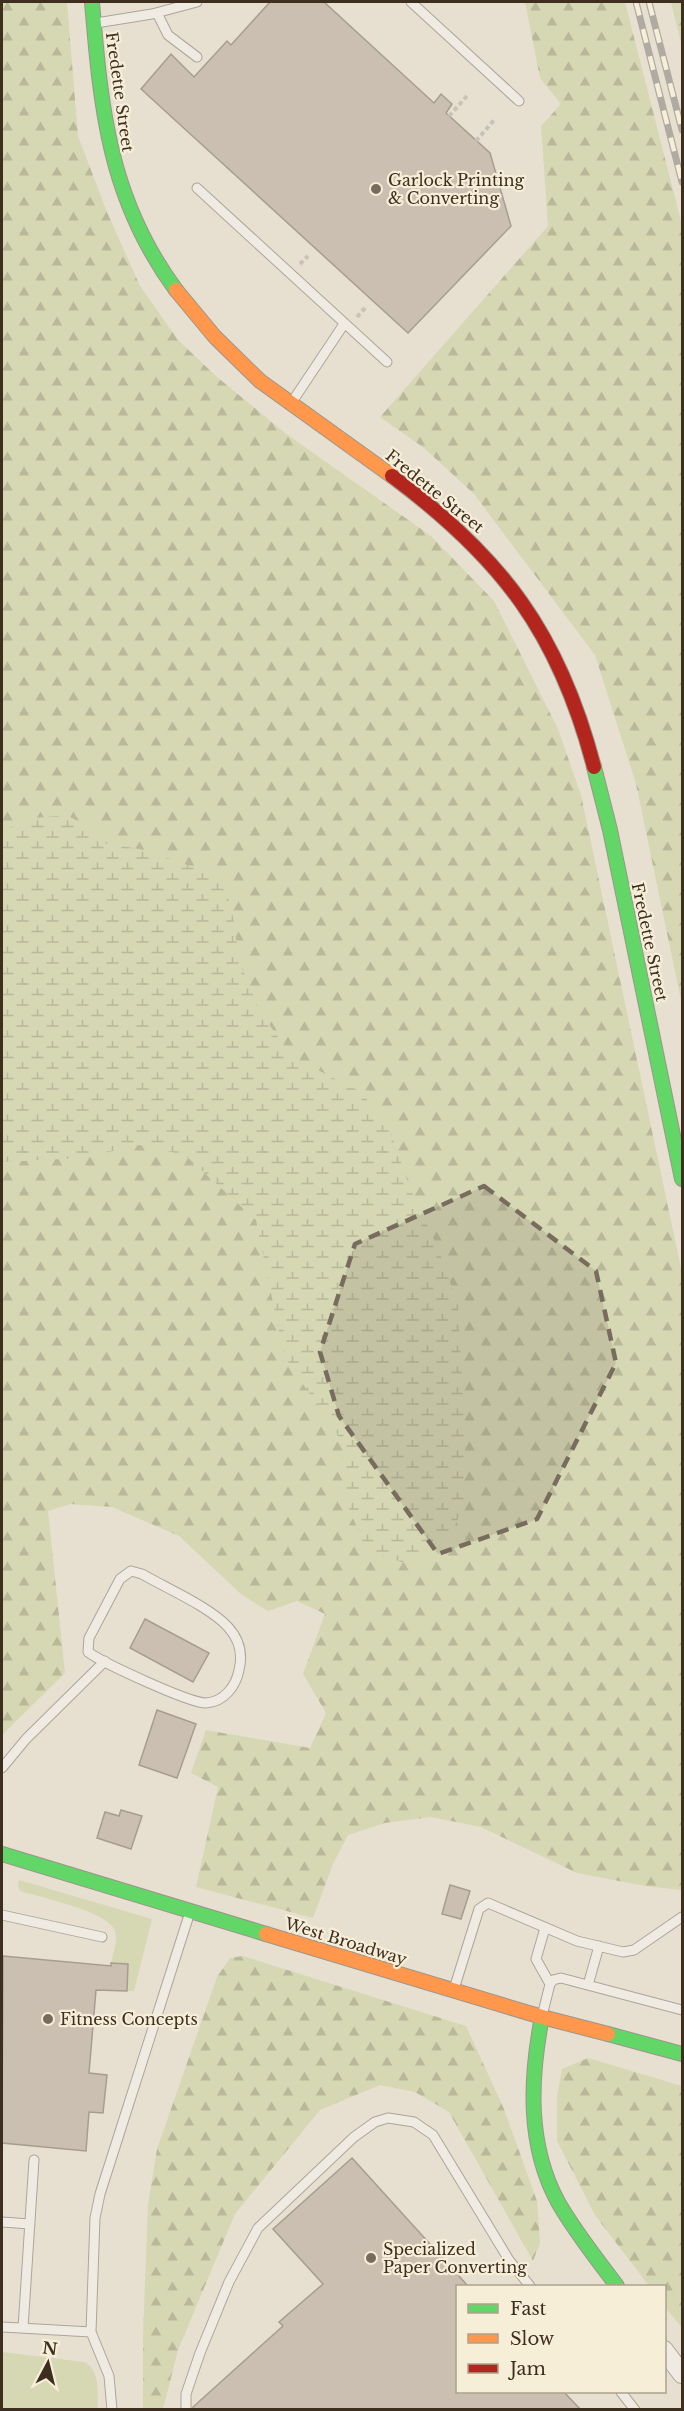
<svg xmlns="http://www.w3.org/2000/svg" width="684" height="2411" font-family="'Libre Baskerville',serif">
<style>
.green{fill:#d6d7b3}
.forest{fill:url(#forest-firs)}
.wetland{fill:url(#wetland-marsh)}
.building{fill:#cbbfb2;stroke:#a89c90;stroke-width:1.5}
.lines{fill:none;stroke-linecap:round;stroke-linejoin:round}
.lane-casing{stroke:#ada599;stroke-width:11}
.street-casing{stroke:#ada599;stroke-width:20}
.fast-casing{stroke:#9c958a;stroke-width:16}
.slow-casing{stroke:#9c958a;stroke-width:16}
.jam-casing{stroke:#9c958a;stroke-width:16}
.path{stroke:#c8c2b9;stroke-width:4;stroke-dasharray:4.5 3;stroke-linecap:butt}
.lane{stroke:#efebe3;stroke-width:9}
.street{stroke:#efebe3;stroke-width:18}
.fast{stroke:#63d668;stroke-width:14}
.slow{stroke:#ff974d;stroke-width:14}
.jam{stroke:#b3261e;stroke-width:14}
.rail-casing{stroke:#afaaa2;stroke-width:7}
.rail{stroke:#f7eed8;stroke-width:4.5;stroke-dasharray:14;stroke-linecap:butt}
.marked{fill:#786c5e;fill-opacity:0.2;stroke:#786c5e;stroke-width:4.5;stroke-dasharray:12 8;stroke-linejoin:round}
.poi-dot{fill:#786c5e;stroke:#f7eed8;stroke-width:2}
.labels{text-anchor:middle;dominant-baseline:central;stroke-width:4.5;stroke-linejoin:round;paint-order:stroke}
.street-label{font-size:16px;fill:#3d2e20;stroke:#f7eed8}
.poi-label{font-size:16px;fill:#3d2e20;stroke:#f7eed8;text-anchor:start}
</style>
<defs>
<pattern id="forest-firs" width="22" height="20" patternUnits="userSpaceOnUse" patternTransform="scale(1.5)"><rect width="22" height="20" fill="#d6d7b3"/><path d="M5 1l3.5 6h-7zM16 11l3.5 6h-7z" fill="#b9b99a"/></pattern>
<pattern id="wetland-marsh" width="20" height="14" patternUnits="userSpaceOnUse" patternTransform="scale(1.5)"><rect width="20" height="14" fill="#d6d7b3"/><path d="M1 5h8M5 5V1M11 12h8M15 12V8" fill="none" stroke="#b9b99a"/></pattern>
</defs>
<rect width="100%" height="100%" fill="#e7e0d1"/>
<path class="green" d="M19,1880L152,1919L134,1991H127L128,1964L111,1963C113,1954 118,1940 115,1931C110,1912 39,1897 20,1891L18,1886Z
M2,2352L84,2362C101,2370 97,2394 98,2409H2Z"/>
<path class="forest" d="M2,2H67L78,136L107,212L140,286L178,340L217,377L285,433L431,536L494,601L558,729L581,795L682,1273V1890L645,1886L577,1873L481,1827L431,1817L385,1823L348,1835L333,1864L313,1918L196,1887L218,1787L191,1773L206,1730L310,1748L326,1713L303,1674L325,1614L297,1601L268,1611L242,1595L179,1536L112,1507L70,1504L48,1511L65,1673L2,1735Z
M525,2H625L682,225V1005L636,784L595,655L474,494L424,448L380,417L548,226L541,126L561,104L540,78Z
M671,2H682V47Z
M243,1956L466,2026L504,2109L537,2201L540,2243L533,2261L449,2112L415,2092L380,2085L320,2110L235,2214L178,2350L163,2409H143V2336L148,2205L157,2149L217,1977L230,1958Z
M588,2058L682,2086V2328L665,2307L664,2286H649L595,2215L557,2141V2096L562,2069Z"/>
<path class="wetland" d="M66,815L90,827L104,843L145,850L210,873L226,890L232,910L239,960L259,1010L292,1057L361,1092L389,1128L411,1191L438,1248L458,1305L465,1441L464,1504L449,1540L412,1566L366,1549L348,1506L342,1442L284,1356L256,1220L185,1155L139,1145L83,1158L2,1162V828L19,826L35,818Z"/>
<path class="building" d="M270,2H324L434,103L441,94L452,104L446,113L490,153L511,226L408,333L141,89L171,54L194,77L227,41L231,45Z
M145,1619L209,1653L193,1682L130,1648Z
M157,1710L196,1724L177,1778L139,1765Z
M121,1810L142,1816L131,1849L97,1838L105,1812L119,1816Z
M450,1885L470,1891L461,1919L442,1914Z
M3,1956L111,1966V1963L128,1964L127,1991L96,1990L89,2073L107,2075L103,2113L89,2112L86,2151L2,2143Z
M352,2158L468,2286H458V2391H563L580,2409H193V2407L283,2326L279,2322L323,2284L273,2229Z"/>
<g class="lines">
<defs>
<path id="lane" d="M411,2L519,101
M157,13L168,35L197,57
M96,23L152,14L197,2
M197,188L387,362
M292,402L344,324
M131,1571L142,1574C166,1588 210,1607 228,1627C239,1639 243,1654 239,1670C236,1686 224,1702 206,1703C189,1703 103,1663 88,1652L89,1638L120,1579Z
M2,1768L26,1739L105,1661
M2,1915L102,1937
M545,1928L536,1959L550,1984
M588,1985L599,1946
M454,1989L479,1909L488,1903L577,1941L623,1952L634,1950L682,1917
M542,2016L550,1984L553,1980L561,1978L682,2010
M2,2222L30,2224
M2,2327L91,2332
M23,2328L34,2160
M621,2392L635,2410
M112,2410L109,2376L91,2332L95,2218L100,2194L190,1912
M186,2410V2394L200,2353L229,2282L258,2228L354,2137L375,2122L388,2118L414,2122L433,2135L509,2260L530,2286"/>
<path id="street" d="M664,2350L682,2374"/>
<path id="fast" d="M92,2C101,110 109,199 176,290
M594,767L610,830L682,1179
M2,1854L266,1934
M542,2017C530,2079 527,2145 558,2202C575,2232 597,2259 617,2286
M608,2034L682,2054"/>
<path id="slow" d="M176,290L215,337L260,381L392,476
M266,1934L542,2017L608,2034"/>
<path id="jam" d="M392,476C502,558 559,633 594,767"/>
</defs>
<use href="#lane" class="lane-casing"/>
<use href="#street" class="street-casing"/>
<use href="#fast" class="fast-casing"/>
<use href="#slow" class="slow-casing"/>
<use href="#jam" class="jam-casing"/>
<path class="path" d="M449,116L467,96
M476,141L495,119
M300,264L308,256
M357,317L365,308"/>
<use href="#lane" class="lane"/>
<use href="#street" class="street"/>
<use href="#fast" class="fast"/>
<use href="#slow" class="slow"/>
<use href="#jam" class="jam"/>
<defs>
<path id="rail" d="M636,2L682,182
M649,2L682,130"/>
</defs>
<use href="#rail" class="rail-casing"/>
<use href="#rail" class="rail"/>
</g>
<path class="marked" d="M484,1186L596,1271L616,1363L537,1519L438,1554L339,1416L320,1352L355,1244Z"/>
<g class="poi-dot">
<circle cx="376" cy="189" r="6"/>
<circle cx="48" cy="2019" r="6"/>
<circle cx="371" cy="2258" r="6"/>
</g>
<g class="labels">
<g class="street-label">
<text transform="translate(120 92) rotate(82)">Fredette Street</text>
<text transform="translate(435 491) rotate(39)">Fredette Street</text>
<text transform="translate(650 942) rotate(78)">Fredette Street</text>
<text transform="translate(346 1941) rotate(17)">West Broadway</text>
</g>
<g class="poi-label">
<text x="388" y="180">Garlock Printing<tspan x="388" dy="18">&amp; Converting</tspan></text>
<text x="60" y="2019">Fitness Concepts</text>
<text x="383" y="2249">Specialized<tspan x="383" dy="18">Paper Converting</tspan></text>
</g>
</g>
<rect width="684" height="2411" fill="none" stroke="#3d2e20" stroke-width="6"/>
<rect x="456" y="2285" width="210" height="108" fill="#f7eed8" stroke="#ada18e" stroke-width="1.5"/>
<rect x="468" y="2304" width="30" height="9" fill="#63d668" stroke="#ada18e" stroke-width="1.5"/>
<text x="510" y="2315" font-size="18" fill="#3d2e20">Fast</text>
<rect x="468" y="2334" width="30" height="9" fill="#ff974d" stroke="#ada18e" stroke-width="1.5"/>
<text x="510" y="2345" font-size="18" fill="#3d2e20">Slow</text>
<rect x="468" y="2364" width="30" height="9" fill="#b3261e" stroke="#ada18e" stroke-width="1.5"/>
<text x="510" y="2375" font-size="18" fill="#3d2e20">Jam</text>
<g transform="translate(48 2363) rotate(7)" stroke="#f7eed8" stroke-width="4.5" paint-order="stroke">
<path d="M0-4.5L10 22L0 15L-10 22Z" fill="#3d2e20"/>
<text y="-9" font-size="16" font-weight="bold" text-anchor="middle" fill="#3d2e20">N</text>
</g>
</svg>
